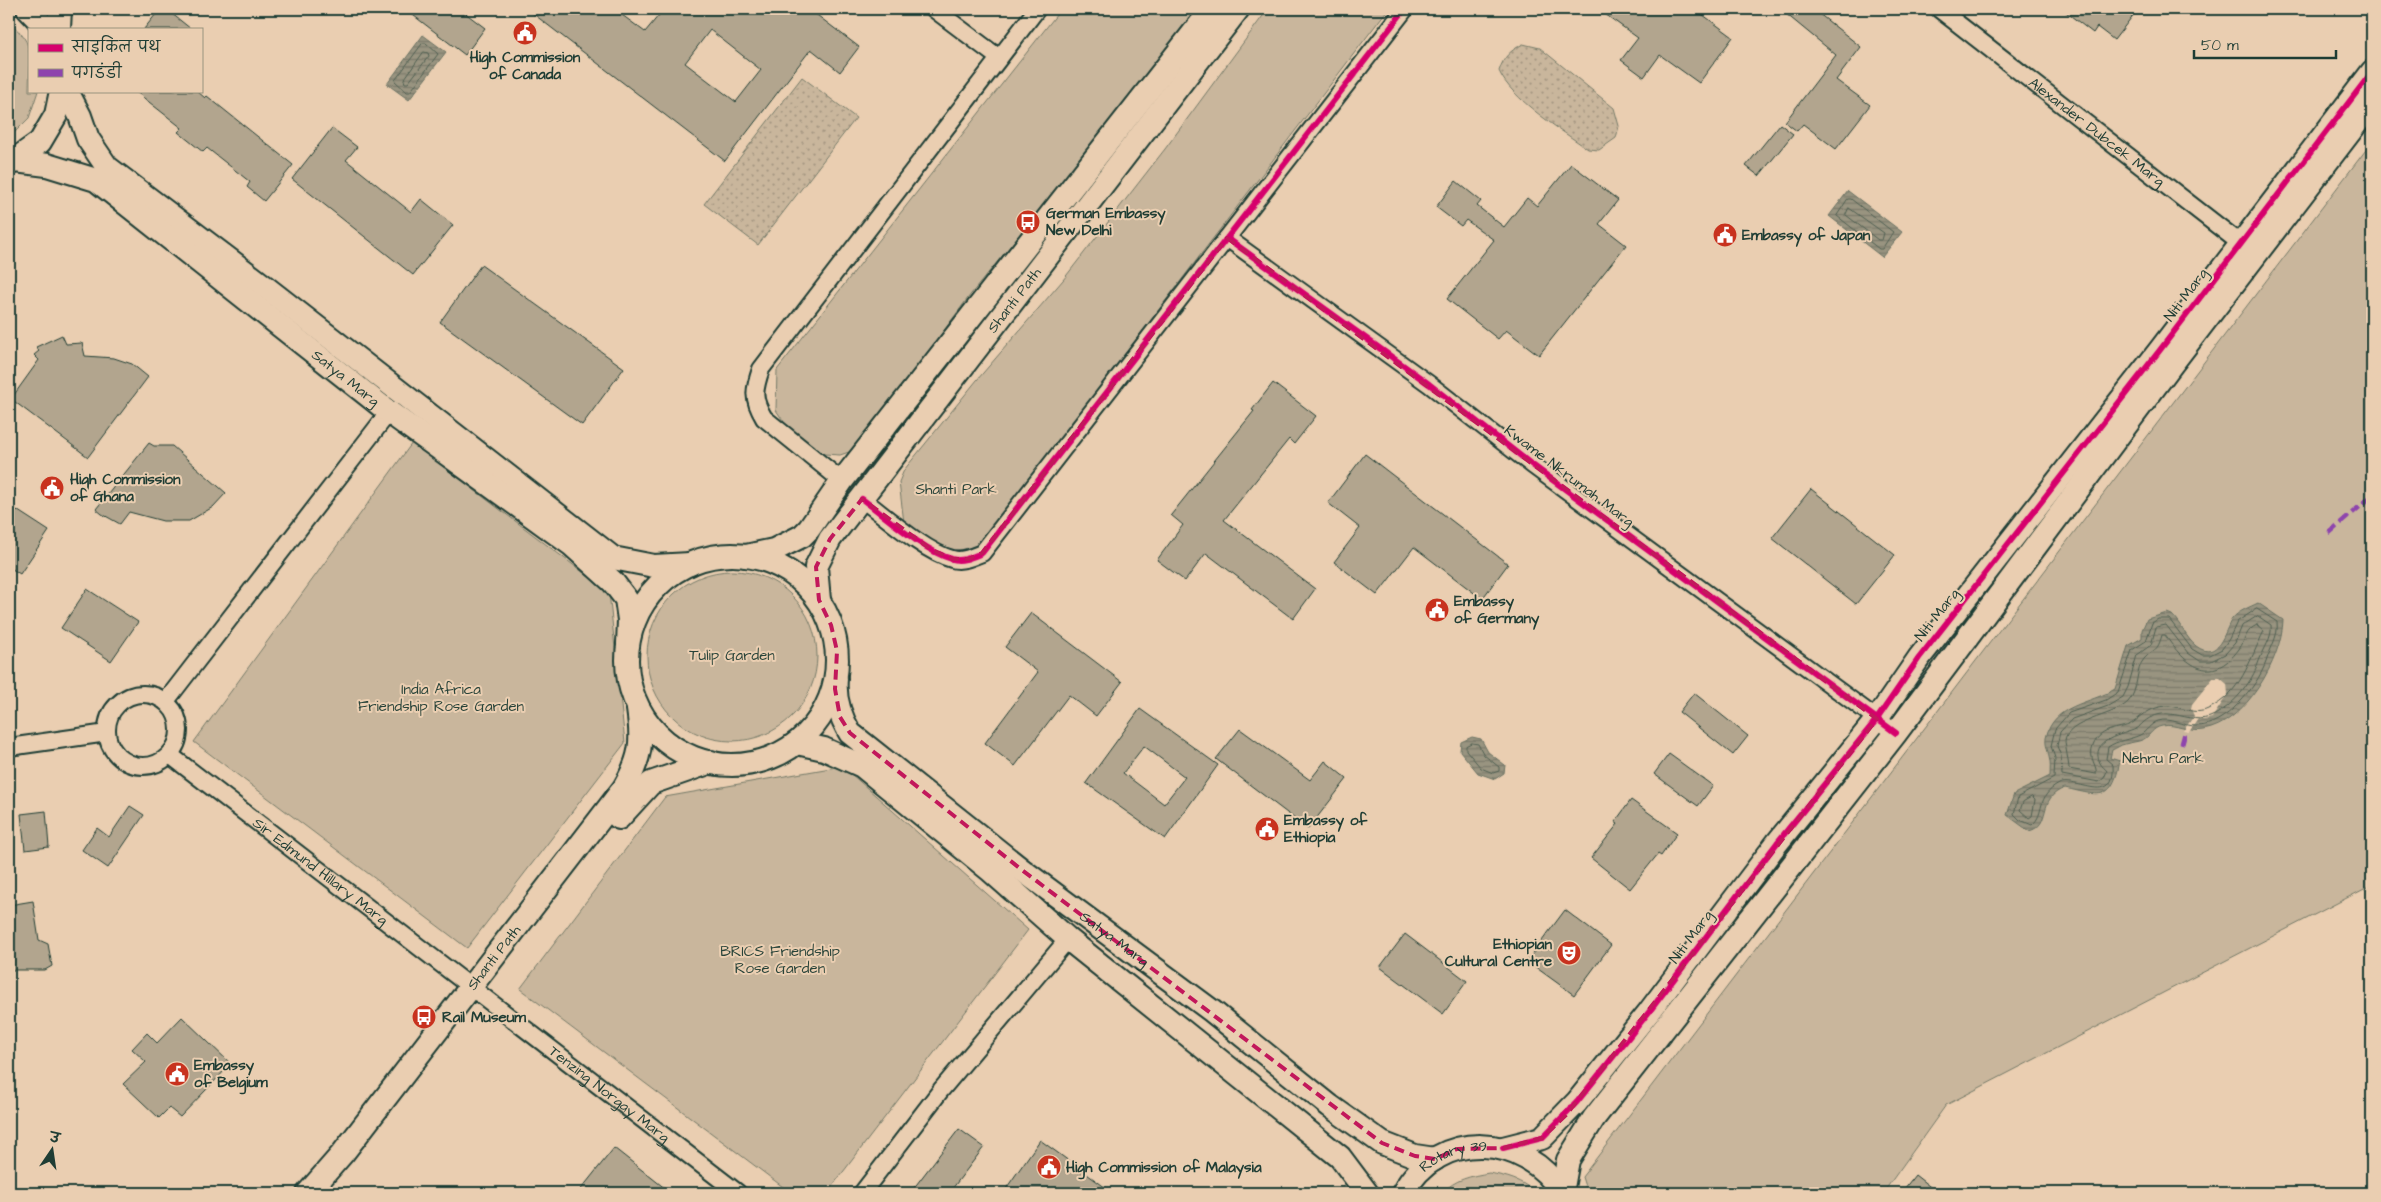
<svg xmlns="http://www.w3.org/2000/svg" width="2381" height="1202" font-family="'Architects Daughter','Playpen Sans Deva',sans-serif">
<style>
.grass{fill:url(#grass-dots);stroke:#747a68}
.green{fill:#c9b69c;stroke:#747a68}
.water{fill:url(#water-rules);stroke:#687162}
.pier{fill:#eaceb1}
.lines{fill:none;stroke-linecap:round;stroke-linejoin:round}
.shore{stroke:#506052;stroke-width:1}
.building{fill:#b2a58e;stroke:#1f3d34;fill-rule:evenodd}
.street-casing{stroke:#1f3d34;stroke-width:20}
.secondary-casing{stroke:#1f3d34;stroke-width:26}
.street{stroke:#eaceb1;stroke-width:16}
.secondary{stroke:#eaceb1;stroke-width:22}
.quiet{stroke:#8e44ad;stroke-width:5;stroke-dasharray:10 5;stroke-linecap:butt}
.cycleway-casing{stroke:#eaceb1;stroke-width:9}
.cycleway{stroke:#d6006c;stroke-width:6}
.marked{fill:none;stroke:#c2185b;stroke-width:4;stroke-dasharray:10 6;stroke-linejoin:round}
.labels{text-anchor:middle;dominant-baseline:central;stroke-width:4;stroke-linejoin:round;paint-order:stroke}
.poi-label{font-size:15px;font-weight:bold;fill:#1f3d34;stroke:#eaceb1;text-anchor:start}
.street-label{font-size:15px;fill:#1f3d34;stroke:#eaceb1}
.park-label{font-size:15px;fill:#284339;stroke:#eaceb1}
</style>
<defs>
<pattern id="grass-dots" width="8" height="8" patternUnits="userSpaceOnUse" patternTransform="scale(1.25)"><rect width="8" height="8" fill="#c9b69c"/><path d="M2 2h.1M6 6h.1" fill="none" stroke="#a39580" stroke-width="1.8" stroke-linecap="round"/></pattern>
<pattern id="water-rules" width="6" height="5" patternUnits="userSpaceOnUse" patternTransform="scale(1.25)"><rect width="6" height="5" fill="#999480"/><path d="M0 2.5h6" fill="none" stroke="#7c7a6a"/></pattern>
</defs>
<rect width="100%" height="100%" fill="#eaceb1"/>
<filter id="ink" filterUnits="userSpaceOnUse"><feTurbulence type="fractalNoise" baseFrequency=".02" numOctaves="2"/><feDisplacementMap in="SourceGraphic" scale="10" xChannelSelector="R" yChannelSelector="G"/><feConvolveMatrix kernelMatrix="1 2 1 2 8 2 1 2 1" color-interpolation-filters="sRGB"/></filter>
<g filter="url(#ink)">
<path class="grass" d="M1523,44L1540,48L1614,108L1619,126L1616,138L1599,150L1588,149C1562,131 1511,99 1499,71C1504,56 1510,51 1523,44Z
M802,77L856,118L758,245L704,204Z"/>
<path class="green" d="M1061,9H1199L1092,146L971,294L855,450L840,455L824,454L798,443L776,410L777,370Z
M1268,9H1388L977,548C941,553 930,546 904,523L899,482L904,470L977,380L1063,280L1165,149Z
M9,23C37,43 29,60 29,91H38L29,118L9,138Z
M2372,142V885L1946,1105L1883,1193H1587L1582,1177Z
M412,443L609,592L625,743L467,948L194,742Z
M647 656a85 85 0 1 1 170 0a85 85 0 1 1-170 0Z
M842,766L1028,930L827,1193H791L520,989L665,797Z
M1489,1173C1506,1176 1523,1180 1535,1193H1442C1455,1179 1471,1176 1489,1173Z"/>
<path class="water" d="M423,35L446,52L409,100L387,84Z
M1848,191L1902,232L1882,257L1829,216Z
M2258,603L2283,620C2282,659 2245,724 2203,730C2189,733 2176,723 2162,726C2152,728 2151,735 2144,739C2139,742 2131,742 2125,744C2120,745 2117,748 2112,750L2110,758L2120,761C2112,802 2100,796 2065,788C2036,798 2053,825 2029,831L2007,815L2014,794L2050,776C2050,770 2051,763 2049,757C2048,750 2045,745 2046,738C2053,704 2090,704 2115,689L2128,646L2142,638V630L2147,619L2167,613L2172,615C2181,624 2186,638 2196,646C2219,663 2224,631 2232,619C2238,611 2250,607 2258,603Z
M1472,737L1481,739L1488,752L1505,765L1504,773L1495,779L1478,773L1460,751L1461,742Z"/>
<path class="pier" d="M2213,678H2220L2227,684L2228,694L2212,718L2204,720L2198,719L2189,732L2183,731L2194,716L2191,709L2192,704Z"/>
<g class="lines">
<path class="shore" d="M423,43H426L438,54L410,92H407L395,81Z
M424,52L428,53L429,56L408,83H405L404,80Z
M1848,199H1851L1893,232L1882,249H1879L1837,216Z
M1849,208L1884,233L1882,240H1878L1846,215Z
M2257,609L2277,622C2279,636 2270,648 2266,662C2257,687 2225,727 2196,726C2183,726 2171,717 2158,721C2150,724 2146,732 2140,735C2129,740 2118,740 2108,747L2106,759L2113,765C2116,808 2075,776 2059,784C2035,797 2046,813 2032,825L2020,820L2014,814L2018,797L2054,778L2055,758L2051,746L2055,729L2069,713L2106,700L2118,692L2132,650L2146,641L2152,623L2158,619H2169L2192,649L2202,655H2210L2222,649L2229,639L2237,622Z
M2258,616L2271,625C2273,637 2263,650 2259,661C2252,683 2232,708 2210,717C2195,722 2184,715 2169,714C2160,713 2151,716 2144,722C2141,724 2139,728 2136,729C2123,735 2089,739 2100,763C2102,767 2105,768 2107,771L2104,778L2099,782L2062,775L2061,756L2057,746L2060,732L2072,719L2108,706L2123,697L2128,687L2137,655L2151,645L2156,627L2166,625L2188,653L2200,661H2211L2225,654L2235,643L2242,626Z
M2257,625L2264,631C2249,661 2241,694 2208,709C2194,716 2181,706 2167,706C2152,707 2145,713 2134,722C2122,731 2101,725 2093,746C2088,759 2098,766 2096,774L2069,769C2069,764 2065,744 2065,742C2066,720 2113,717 2128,702C2139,691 2135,669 2144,659C2155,647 2157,653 2162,635H2165C2185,665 2211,687 2239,649C2246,640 2245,630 2257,625Z
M1472,743L1478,744L1484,755L1499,767V771L1493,773L1481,768L1466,750V746Z
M2032,797L2035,800L2032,816L2029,818L2020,810L2023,802Z"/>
</g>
<path class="building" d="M160,9H166L191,29H144Z
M405,9H460L485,28L465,55Z
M527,9H614L645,32L664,9H809L859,47L840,72L811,49L725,161ZM710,30L761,70L736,102L685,63Z
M1598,9H1695L1733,37L1699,83L1660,55L1644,77L1621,60L1638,38Z
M1780,9H1813L1861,47L1836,80L1870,105L1836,149L1803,124L1797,131L1785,122L1836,55Z
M2062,9H2138L2114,40L2097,27L2093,33Z
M135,91H197L205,98L207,96L293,165L264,201L247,187L250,182L207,148L203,152L178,132L182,128Z
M1780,124L1793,134L1759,176L1746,166Z
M332,128L357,147L346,160L411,212L421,199L453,225L413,275L292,179Z
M1571,164L1618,200L1599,224L1626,245L1539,355L1506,330L1498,339L1447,299L1494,240L1466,220L1461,226L1436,207L1456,181L1481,201L1477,206L1504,227L1527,198L1537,206Z
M481,265L624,368L582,425L440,322Z
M62,335L66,344L82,343L85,356L114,358L132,364L148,377L88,457L11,399L39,360L34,355L39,351L36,347Z
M1273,383L1316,416L1294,444L1289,439L1224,520L1315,589L1293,619L1206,553L1185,581L1157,560L1183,525L1171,515L1254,411L1252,410Z
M149,443L154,446H172L226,493L213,507L189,521H163L129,512L120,524L102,514L96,509Z
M1365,454L1508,564L1482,599L1414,547L1377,595L1334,562L1360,528L1328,503Z
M1811,489L1895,555L1856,604L1772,538Z
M9,505L49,531L20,574L9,567Z
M87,589L138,622L111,661L61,628Z
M1031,613L1122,682L1096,716L1069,695L1015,766L985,743L1038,672L1005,647Z
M1694,693L1748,736L1733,755L1679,712Z
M1140,709L1218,765L1165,839L1086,783ZM1144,746L1185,777L1164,804L1123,773Z
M1240,729L1310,780L1325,761L1347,779L1308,829L1216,759Z
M1669,754L1713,786L1698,806L1654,774Z
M1631,800L1677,833L1661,856L1658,854L1630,889L1591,858L1618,824L1615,822Z
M130,806L144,815L108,868L82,850L97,828L109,837Z
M46,811L49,847L25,850L21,814Z
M33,901L39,940L48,944L52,966L45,970H9V905Z
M1565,910L1611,945L1574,995L1527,961Z
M1405,934L1467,981L1443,1014L1380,967Z
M182,1017L231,1064L180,1117L169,1108L159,1118L123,1084L146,1062L132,1049L147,1033L157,1043Z
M959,1129L984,1147L949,1193H910Z
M1040,1140L1113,1193H1003Z
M614,1148L671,1193H578Z
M1915,1175L1938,1193H1901Z"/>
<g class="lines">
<defs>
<g id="street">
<path d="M934,9L999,58"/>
<path id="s1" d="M1939,9L2249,250"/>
<path d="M1227,238L1429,384L1531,464L1896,733"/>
<path d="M842,481L764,418C752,398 754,390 761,369L1037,9"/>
<path d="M862,499C885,516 925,552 952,559C962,562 972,557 982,553L1405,9"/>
<circle cx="143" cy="730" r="36"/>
<path d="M166,701L389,412"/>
<path d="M9,747L107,733"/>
<path id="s2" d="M170,755L738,1193"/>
<path d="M862,1193L941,1090L1068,939"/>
</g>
<g id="secondary">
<path d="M28,9L47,29"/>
<path d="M59,29L60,9"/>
<path d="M67,91L80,116L88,139L107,167L264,286L613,558L654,566L690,564"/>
<path id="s3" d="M15,161L47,165L96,180L389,412L572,545L613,582L626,599L629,620L628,644"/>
<path d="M9,164L40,142L56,115L61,91"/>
<circle cx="732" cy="660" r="105"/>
<path d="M746,556L774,550L802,536L809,529L842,481L1212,9"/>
<path id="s4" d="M819,600L816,567L830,539L1238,9"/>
<path id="s5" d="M836,679C834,699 840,716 850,733L1022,870L1212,1011L1330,1106L1382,1143L1415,1156L1435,1159"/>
<path d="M797,743L824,749L862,766L991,871L1068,939L1340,1157L1367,1193"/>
<path d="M619,818L651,783L711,762"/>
<path d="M1503,1148L1542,1138L1577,1102L1649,1012L1777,843L1877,719L1919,658L2160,350L2372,72"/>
<path id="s6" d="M308,1193L343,1153L624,788C641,758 643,743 638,709"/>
<path id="s7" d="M1403,1193C1438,1128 1525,1133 1562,1193"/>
<path d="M1562,1193L1568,1160L1594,1118L1896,733L2172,364L2372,103"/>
</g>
</defs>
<use href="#street" class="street-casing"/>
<use href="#secondary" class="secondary-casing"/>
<use href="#street" class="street"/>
<use href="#secondary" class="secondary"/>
<path class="quiet" d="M2329,533L2372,496
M2182,744L2185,733"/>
<defs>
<path id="cycleway" d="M1227,238L1429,384L1531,464L1896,733
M862,499C885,516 925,552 952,559C962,562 972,557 982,553L1405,9
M1503,1148L1542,1138L1577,1102L1649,1012L1777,843L1877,719L1919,658L2160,350L2372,72"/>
</defs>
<use href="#cycleway" class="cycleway-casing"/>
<use href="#cycleway" class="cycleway"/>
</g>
</g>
<path class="marked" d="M1227,238L1877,719L1566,1115L1542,1138L1503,1148L1457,1149L1435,1159L1415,1156L1382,1143L1022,870L850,733L840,717L835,689L837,651L831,625L819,600L816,567L830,539L862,499L932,550L953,559H969L982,553Z"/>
<defs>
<symbol id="civic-disc" viewBox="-11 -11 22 22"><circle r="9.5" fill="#c8321e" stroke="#eaceb1"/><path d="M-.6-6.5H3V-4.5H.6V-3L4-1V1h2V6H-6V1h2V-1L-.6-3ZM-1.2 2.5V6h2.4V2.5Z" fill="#fff"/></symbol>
<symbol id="bus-disc" viewBox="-11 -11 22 22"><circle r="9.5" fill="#c8321e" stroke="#eaceb1"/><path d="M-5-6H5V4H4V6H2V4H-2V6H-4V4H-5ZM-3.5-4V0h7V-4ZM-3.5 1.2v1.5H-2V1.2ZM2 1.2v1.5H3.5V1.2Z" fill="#fff"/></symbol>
<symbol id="theatre-disc" viewBox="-11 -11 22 22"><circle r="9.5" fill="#c8321e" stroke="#eaceb1"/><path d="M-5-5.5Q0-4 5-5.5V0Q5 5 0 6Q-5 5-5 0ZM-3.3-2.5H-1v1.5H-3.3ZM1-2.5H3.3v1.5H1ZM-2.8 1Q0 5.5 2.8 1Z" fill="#fff"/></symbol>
</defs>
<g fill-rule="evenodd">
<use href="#civic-disc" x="511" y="19" width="28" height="28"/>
<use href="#bus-disc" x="1014" y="208" width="28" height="28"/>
<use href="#civic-disc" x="1711" y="221" width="28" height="28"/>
<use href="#civic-disc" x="38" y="474" width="28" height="28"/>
<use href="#civic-disc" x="1423" y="596" width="28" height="28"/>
<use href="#civic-disc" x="1253" y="815" width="28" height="28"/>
<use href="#theatre-disc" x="1555" y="939" width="28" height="28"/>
<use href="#bus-disc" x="410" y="1003" width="28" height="28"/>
<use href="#civic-disc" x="163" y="1060" width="28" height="28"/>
<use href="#civic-disc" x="1035" y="1153" width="28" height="28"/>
</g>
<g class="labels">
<g class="poi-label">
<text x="525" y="57" text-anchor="middle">High Commission<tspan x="525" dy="17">of Canada</tspan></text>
<text x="1046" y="213">German Embassy<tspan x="1046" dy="17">New Delhi</tspan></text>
<text x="1742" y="235">Embassy of Japan</text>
<text x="70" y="479">High Commission<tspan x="70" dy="17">of Ghana</tspan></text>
<text x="1454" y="601">Embassy<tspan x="1454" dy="17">of Germany</tspan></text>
<text x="1284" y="820">Embassy of<tspan x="1284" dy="17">Ethiopia</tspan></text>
<text x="1552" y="944" text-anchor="end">Ethiopian<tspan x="1552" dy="17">Cultural Centre</tspan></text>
<text x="442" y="1017">Rail Museum</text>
<text x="194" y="1065">Embassy<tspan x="194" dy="17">of Belgium</tspan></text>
<text x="1066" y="1167">High Commission of Malaysia</text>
</g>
<g class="street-label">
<text stroke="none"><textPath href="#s1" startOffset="200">Alexander Dubcek Marg</textPath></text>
<text transform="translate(2186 295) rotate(-53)">Niti Marg</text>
<text stroke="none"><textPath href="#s4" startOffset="366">Shanti Path</textPath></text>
<text stroke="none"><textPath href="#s3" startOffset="402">Satya Marg</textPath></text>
<text transform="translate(1569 476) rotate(37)">Kwame Nkrumah Marg</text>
<text transform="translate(1937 615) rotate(-52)">Niti Marg</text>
<text stroke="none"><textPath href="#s2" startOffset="190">Sir Edmund Hillary Marg</textPath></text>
<text transform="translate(1691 937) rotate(-53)">Niti Marg</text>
<text stroke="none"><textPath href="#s5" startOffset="392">Satya Marg</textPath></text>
<text stroke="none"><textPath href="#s6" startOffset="300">Shanti Path</textPath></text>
<text stroke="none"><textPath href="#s2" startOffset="555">Tenzing Norgay Marg</textPath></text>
<text stroke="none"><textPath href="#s7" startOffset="66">Rotary 39</textPath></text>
</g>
<g class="park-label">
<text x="956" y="489">Shanti Park</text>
<text x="732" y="655">Tulip Garden</text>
<text x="441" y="689">India Africa<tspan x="441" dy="17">Friendship Rose Garden</tspan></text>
<text x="2163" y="758">Nehru Park</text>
<text x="780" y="951">BRICS Friendship<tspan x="780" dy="17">Rose Garden</tspan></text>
</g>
</g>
<rect width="2381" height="1202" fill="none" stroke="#eaceb1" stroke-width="30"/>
<rect x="15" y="15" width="2351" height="1172" fill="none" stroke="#1f3d34" stroke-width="2" filter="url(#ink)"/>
<rect x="28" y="28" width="175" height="65" fill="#eaceb1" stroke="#99947f"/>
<rect x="38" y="44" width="25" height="8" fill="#d6006c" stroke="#99947f"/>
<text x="72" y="52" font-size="15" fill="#1f3d34">साइकिल पथ</text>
<rect x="38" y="69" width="25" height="8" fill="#8e44ad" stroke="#99947f"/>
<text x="72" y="78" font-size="15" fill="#1f3d34">पगडंडी</text>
<g transform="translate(52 1150) rotate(13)" stroke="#eaceb1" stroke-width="4" paint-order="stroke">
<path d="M0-4L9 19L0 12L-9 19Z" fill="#1f3d34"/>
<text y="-8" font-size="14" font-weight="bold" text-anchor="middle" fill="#1f3d34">उ</text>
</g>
<path d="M2194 50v8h142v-8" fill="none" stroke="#1f3d34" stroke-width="2.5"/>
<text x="2201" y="50" font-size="15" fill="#1f3d34" stroke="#eaceb1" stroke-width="4" paint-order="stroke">50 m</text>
</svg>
